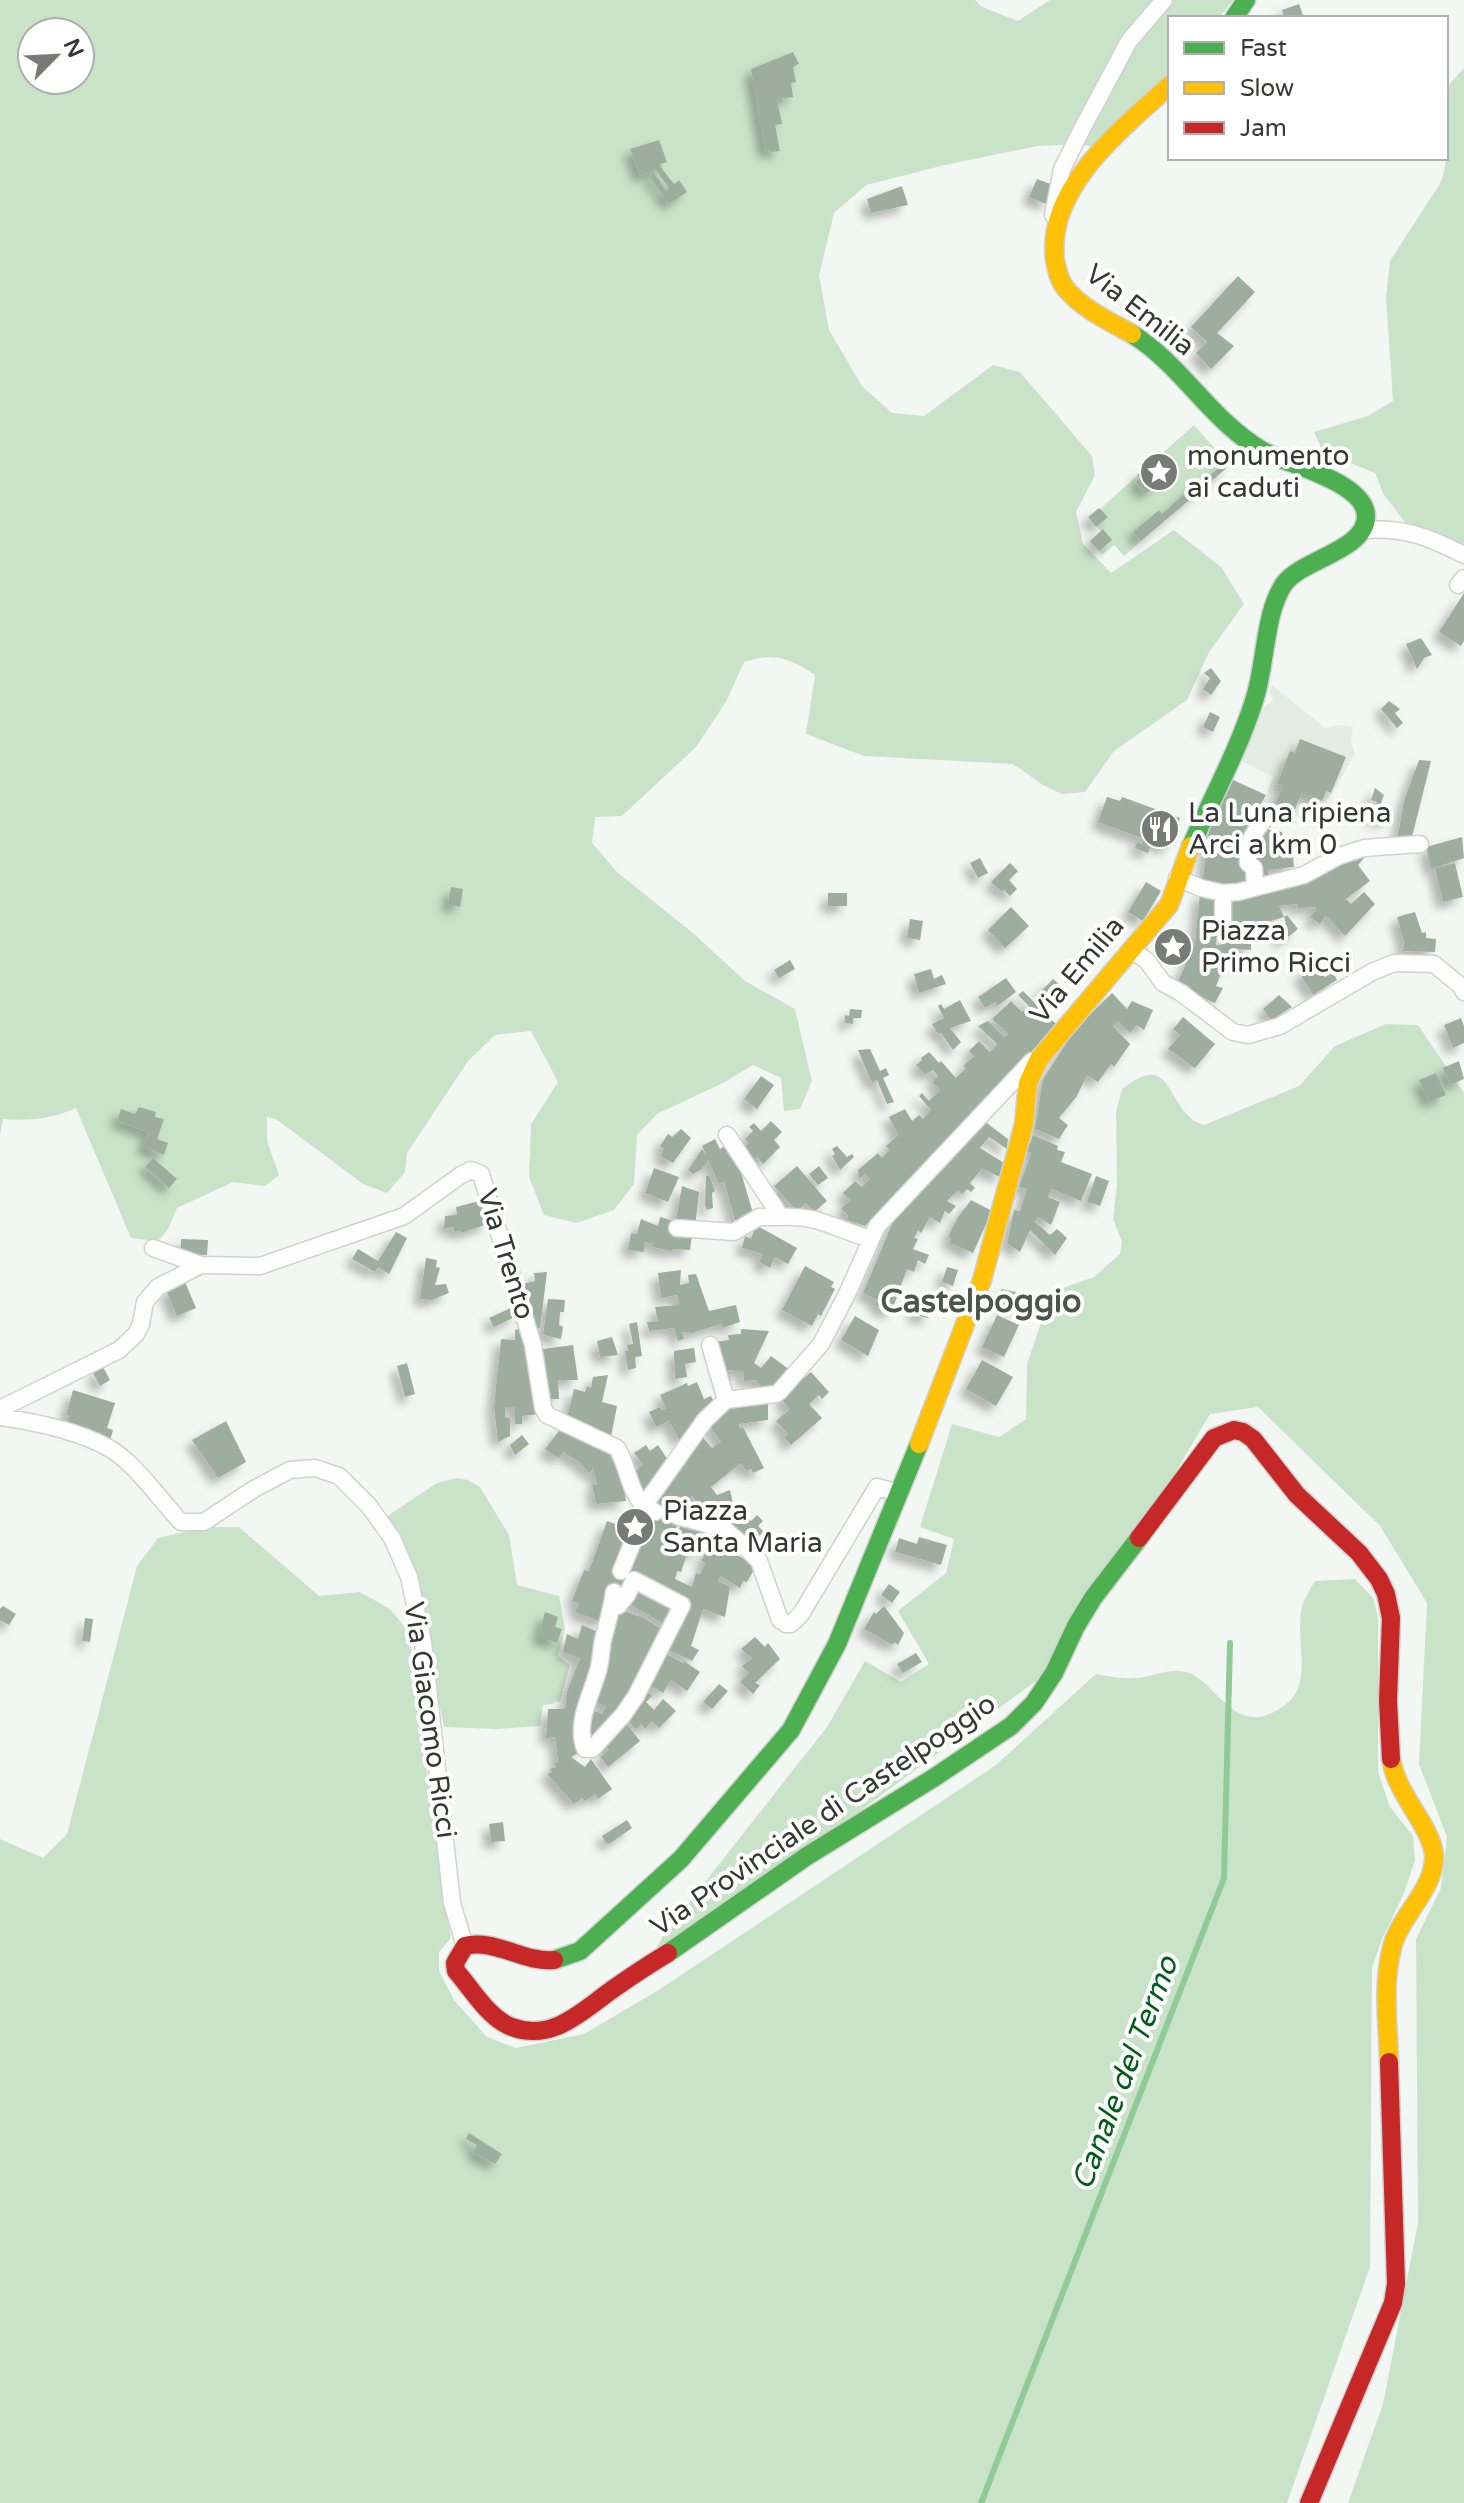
<svg xmlns="http://www.w3.org/2000/svg" width="1464" height="2503" font-family="'Varela Round',sans-serif">
<style>
.built{fill:#e3ece3}
.green{fill:#c8e3c8;fill-rule:evenodd}
.lines{fill:none;stroke-linecap:round;stroke-linejoin:round}
.stream{stroke:#92ca96;stroke-width:6}
.building{fill:#9dae9e;filter:url(#shadow)}
.street-casing{stroke:#cfd2cf;stroke-width:19}
.fast-casing{stroke:#cfd2cf;stroke-width:21}
.slow-casing{stroke:#cfd2cf;stroke-width:21}
.jam-casing{stroke:#cfd2cf;stroke-width:21}
.street{stroke:#fdfefd;stroke-width:16}
.fast{stroke:#4caf50;stroke-width:18}
.slow{stroke:#ffc107;stroke-width:18}
.jam{stroke:#c62828;stroke-width:18}
.labels{text-anchor:middle;dominant-baseline:central;stroke-width:8;stroke-linejoin:round;paint-order:stroke}
.street-label{font-size:28px;fill:#353835;stroke:#fff}
.poi-label{font-size:28px;fill:#353835;stroke:#fff;text-anchor:start}
.water-label{font-size:30px;font-style:italic;fill:#015d18;stroke:#fff}
.quarter-label{font-size:32px;font-weight:bold;fill:#4c544c;stroke:#fff}
</style>
<defs>
<filter id="shadow"><feDropShadow dx="-7" dy="7" stdDeviation="4" flood-color="#0004"/></filter>
</defs>
<rect width="100%" height="100%" fill="#f3f7f3"/>
<path class="built" d="M1272,685L1325,728L1340,725L1353,727L1351,740L1355,754L1314,823L1264,802L1273,777L1240,760L1262,710L1273,699L1269,692Z"/>
<path class="green" d="M0,0H975L982,7L1018,21L1050,0H1233L1219,18H1170V71L1096,148L1081,144L1038,146L949,164L866,185L834,213L819,275L829,330L862,386L892,413L924,416L993,365L1020,372L1092,456L1095,475L1076,512L1083,544L1111,573L1174,530L1221,567L1244,604L1209,652L1187,700L1114,751L1085,792L1062,794L1043,785L1013,764L864,756L806,734L815,675C790,658 774,652 744,662L727,700L696,747L622,816L595,817L592,843L617,872L694,934L745,981L795,1009L812,1081L800,1109L784,1111L781,1078L753,1065L725,1082L657,1114L637,1135L634,1184L614,1210L577,1223L544,1215L529,1177L531,1124L558,1082L531,1031L495,1035L468,1061L407,1153L405,1172L387,1193L363,1184L276,1119L267,1117V1141L279,1175L265,1186L233,1182L177,1208L168,1229L158,1241L131,1238L76,1108C51,1119 30,1121 3,1119L0,1135ZM32,32H80V80H32Z
M1464,68V546L1427,530L1408,526L1384,495L1375,473L1323,452L1314,432L1368,416L1393,401L1386,297L1390,261L1441,182C1451,153 1446,119 1446,88Z
M1194,425L1228,463L1124,556L1114,545L1102,555L1090,542L1101,532L1090,518Z
M1386,1024L1418,1025L1464,1093V2503H1348L1383,2404L1418,2223L1416,1939L1441,1888L1447,1837L1419,1764L1427,1603L1380,1526L1258,1407L1210,1414L1063,1661L643,1971L665,1933L827,1727L865,1661L901,1682L929,1664L898,1611L946,1573L954,1539L920,1527L952,1424L999,1437L1026,1419L1027,1364L1050,1296L1060,1289L1094,1277L1120,1254L1122,1242L1113,1219L1117,1185L1116,1112L1122,1089C1176,1046 1164,1113 1204,1125L1299,1086L1335,1046Z
M456,1478L468,1480L480,1487L509,1535L517,1585L559,1596L565,1629L558,1656L570,1665L560,1702L555,1701L553,1704L543,1705L540,1726L496,1729L444,1727L414,1581L386,1517L437,1483Z
M206,1527H239L319,1596L360,1592L390,1609L409,1632L442,1889L451,1938L439,1952V1971L454,2000L487,2037L516,2048L584,2034L657,1991L996,1765L1096,1674C1112,1677 1128,1680 1144,1677C1160,1674 1170,1669 1186,1672C1213,1677 1234,1739 1279,1709C1292,1701 1299,1692 1301,1676C1304,1652 1296,1626 1303,1603C1306,1595 1311,1588 1315,1581L1355,1579L1373,1598L1378,1617V1772L1390,1807L1413,1836L1415,1860L1404,1893L1382,1939L1372,1968L1370,2267L1287,2503H0V1839L43,1858L67,1834L137,1566L158,1538Z"/>
<g class="lines">
<path class="stream" d="M981,2503L1224,1878L1230,1643"/>
</g>
<path class="building" d="M1299,4L1304,18H1284L1282,10Z
M793,52L799,64L793,67L796,82L791,83L793,97L777,99L782,124L775,125L780,151L771,152V150L765,151L751,69Z
M659,140L667,162L660,164L662,169L674,184L679,180L687,192L669,204L649,176L654,173L666,191L669,188L656,170L640,176L630,149Z
M1037,179L1053,185L1046,204L1029,197Z
M902,186L908,205L871,213L867,199Z
M1238,276L1255,292L1217,333L1234,346L1211,369L1196,353L1207,342L1191,327Z
M1225,463L1228,467L1141,541L1133,532L1159,510L1162,514L1202,478L1204,480Z
M1144,469L1159,483L1145,494L1135,482L1140,478L1137,475Z
M1099,508L1108,517L1096,527L1088,517Z
M1103,529L1112,540L1099,551L1090,541Z
M1464,593V641L1461,646L1439,632Z
M1421,638L1432,655L1424,658L1417,669L1406,644Z
M1211,668L1221,681L1211,695L1203,689L1210,678L1204,673Z
M1389,701L1400,709L1395,713L1403,723L1397,728L1381,709Z
M1210,712L1220,717L1213,732L1203,727Z
M1300,739L1346,757L1331,793L1326,791L1322,801L1302,793L1294,811L1276,803L1283,786L1277,784L1290,751L1295,753Z
M1419,760L1431,761L1412,837L1397,841L1404,801Z
M1231,779L1266,795L1244,835L1241,867L1246,868L1252,883L1230,888L1202,884L1209,831Z
M1375,788L1384,795L1381,803L1391,806L1386,821L1372,817L1377,802L1371,800Z
M1107,797L1120,801L1122,797L1180,818L1168,848L1152,842L1148,853L1135,848L1137,842L1142,844L1144,839L1098,822Z
M1264,829L1282,832L1283,838L1291,837L1294,867L1268,870V875L1257,876L1255,841H1263Z
M1462,837L1464,858L1431,869L1426,847Z
M1361,853L1364,858L1358,865L1370,881L1346,899L1351,904L1364,892L1375,904L1345,936L1326,916L1320,924L1310,917L1317,909L1315,907L1298,908L1297,904L1279,906L1284,917L1251,927V950L1236,949L1235,963L1225,964L1216,986L1223,988L1215,1003L1176,986L1195,944L1200,892L1221,897L1216,945H1223V934L1235,935L1226,903L1274,885L1307,884L1333,864Z
M980,858L988,873L978,878L970,863Z
M1010,863L1018,871L1009,880L1017,889L1010,896L1004,890L1002,892L991,882Z
M1455,863L1463,897L1443,902L1435,868Z
M1146,882L1161,891L1143,921L1128,912Z
M451,887L463,889L460,907L448,904Z
M828,893H847V906H828Z
M1011,907L1029,926L1005,948L988,930Z
M1415,912L1422,933L1426,932V938L1436,939L1435,952L1403,951L1404,942L1397,917Z
M1287,915L1298,929L1282,942L1279,937L1282,935L1280,927L1286,923L1284,917Z
M910,919L923,921L920,940L907,938Z
M790,960L795,969L779,978L774,970Z
M1317,964L1325,977L1333,972L1337,980L1313,995L1300,974Z
M931,969L934,979L942,975L946,984L919,993L914,974Z
M1006,978L1016,992L997,1006L995,1002L985,1008L978,997Z
M1053,979L1061,986L1047,1000L1039,993Z
M1023,991L1057,1025L865,1226L847,1220L848,1215L841,1209L850,1200L843,1193L855,1181L862,1187L870,1179L865,1174L859,1179L858,1170L878,1153L882,1158L884,1156L889,1150L886,1146L898,1135L889,1117L905,1109L912,1121L919,1115L923,1119L931,1110L919,1096L922,1093L929,1101L940,1090L932,1082L938,1076L933,1070L925,1074L916,1065L922,1060L921,1058L929,1052L939,1063L941,1061L956,1078L966,1068L963,1066L974,1056L969,1051L979,1041L990,1052L997,1044L978,1026L988,1021L1004,1037L1008,1034L992,1019L1011,1001L1022,1012L1029,1006L1018,995Z
M1112,993L1127,1009L1132,1001L1153,1010L1144,1030L1137,1025L1130,1033L1118,1021L1113,1026L1130,1044L1114,1067L1111,1064L1098,1082L1087,1075L1077,1096L1059,1118L1068,1125L1059,1139L1035,1129L1043,1079L1076,1028Z
M1279,995L1292,1007L1271,1020L1263,1009Z
M960,1000L971,1021L950,1028L961,1042L953,1050L941,1033L938,1034L932,1024L944,1018L938,1006L941,1004L944,1009Z
M850,1009L862,1010L861,1018H853V1024L845,1023V1015L849,1016Z
M1183,1017L1215,1044L1195,1068L1168,1049L1180,1035L1173,1029Z
M1461,1018L1464,1026V1043L1453,1048L1444,1025Z
M870,1049L880,1071L886,1068L889,1075L883,1078L894,1102L887,1104L877,1080L872,1083L858,1050Z
M1459,1061L1464,1079L1450,1085L1443,1068Z
M1436,1073L1446,1095L1429,1102L1419,1080Z
M761,1076L774,1085L757,1109L744,1099Z
M139,1107L156,1112L155,1117L164,1119L157,1139L168,1143L164,1155L143,1147L148,1132L117,1121L121,1109L135,1114Z
M771,1121L782,1132L774,1140L780,1147L763,1164L757,1157L753,1161L742,1150L749,1143L745,1139L753,1131L749,1127L754,1123L761,1131Z
M984,1121L1008,1139L1007,1149L989,1137L980,1148L1004,1163L1000,1177L982,1169L970,1183L975,1188L971,1192L967,1189L962,1194L958,1190L947,1201L956,1206L949,1214L945,1211L940,1223L930,1217L921,1233L918,1230L914,1238L918,1239L913,1249L929,1255L925,1264L918,1260L914,1272L907,1269L891,1313L875,1305L877,1300L863,1293L895,1217Z
M681,1129L691,1138L673,1163L660,1156L664,1149L660,1146L668,1134L672,1137Z
M1033,1135L1058,1146L1057,1150L1065,1152L1061,1162L1092,1174L1081,1201L1051,1189L1048,1197L1060,1202L1051,1225L1038,1217L1035,1222L1050,1235L1057,1229L1067,1238L1055,1255L1030,1230L1020,1252L1007,1243L1014,1210L1020,1211L1027,1189L1019,1187L1031,1153L1027,1151Z
M715,1139L720,1149L725,1146L741,1172L754,1217L736,1224L724,1182L719,1184L708,1160L702,1169L693,1174L688,1170L702,1149L707,1156L702,1146Z
M837,1146L847,1157L852,1154L854,1157L840,1170L832,1156L835,1154L832,1149Z
M153,1158L177,1179L169,1188L145,1167Z
M797,1166L827,1201L814,1212L806,1203L797,1211L774,1186Z
M819,1166L828,1178L818,1185L809,1174Z
M654,1168L679,1177L668,1202L645,1193Z
M709,1175L715,1191L712,1193L713,1208L707,1210L705,1206L706,1176Z
M1096,1176L1109,1181L1100,1206L1087,1202Z
M682,1186L699,1192L695,1228L675,1225Z
M483,1200L488,1224L461,1233L460,1231L454,1232L453,1227L444,1229L445,1216L457,1215L456,1207Z
M971,1200L992,1211L973,1253L950,1243L951,1239L948,1237L958,1217Z
M660,1217L671,1220L670,1232L692,1235L690,1250L672,1249V1251L653,1247V1244L645,1242L644,1252L628,1250L631,1233L637,1234L641,1219L658,1226Z
M756,1225L797,1248L788,1264L775,1257L770,1268L759,1262L763,1254L742,1248L745,1236L751,1239Z
M396,1232L407,1238L389,1274L378,1267L375,1272L352,1259L358,1249L378,1261Z
M181,1239L208,1240L207,1255L181,1254Z
M426,1258L437,1260L436,1267L440,1268L435,1285L446,1284L449,1293L432,1300L420,1299Z
M805,1266L834,1282L831,1287L835,1289L821,1316L818,1314L812,1326L782,1310Z
M947,1267L958,1270L953,1286L942,1282Z
M681,1270L680,1285L689,1283L688,1275L696,1274L709,1311L736,1305L740,1322L722,1328L721,1324L692,1333L682,1332L684,1339L678,1341L674,1328L649,1331L647,1322L658,1321L655,1307L679,1305L677,1295L661,1298L658,1273Z
M547,1272L540,1328L532,1330L518,1285L535,1281L534,1273Z
M185,1282L196,1308L177,1316L166,1290Z
M1001,1289L1021,1293L1022,1306H1001Z
M548,1299L565,1300L564,1312H560L559,1325L563,1327L561,1339L543,1335Z
M917,1302L931,1305L928,1318L914,1315Z
M513,1307L517,1316L494,1327L489,1318Z
M997,1315L1019,1325L1004,1357L982,1347Z
M855,1316L879,1330L868,1356L841,1340Z
M637,1322L642,1356L635,1357L636,1368L628,1370L625,1351H628L627,1345L633,1344L629,1324Z
M524,1328L530,1380L539,1414L522,1416V1424H515V1407H505V1417L510,1418V1436L498,1442L494,1407L501,1339L515,1340V1330Z
M741,1329L769,1331L754,1363L761,1368L771,1356L790,1370L776,1386L764,1392L756,1380L744,1381L743,1371L728,1370L731,1381H724L714,1342L729,1340L728,1335L741,1334Z
M612,1337L618,1355L600,1357L597,1341Z
M573,1345L578,1380H558L559,1399H542L543,1349Z
M694,1348L696,1362L685,1364L687,1377L675,1379L674,1351Z
M982,1360L1013,1377L996,1406L966,1389Z
M407,1363L415,1394L405,1397L397,1366Z
M103,1367L110,1380L100,1386L93,1373Z
M811,1372L829,1392L822,1399L819,1395L809,1404L822,1418L791,1445L784,1437L788,1434L776,1421L790,1409L780,1398Z
M608,1375L602,1402L617,1406L610,1442L566,1422L574,1389L585,1392L587,1386L591,1388L593,1377Z
M697,1382L704,1399L711,1396L715,1404L694,1430L680,1441L669,1421L656,1427L649,1412L660,1407L662,1410L666,1408L660,1395L687,1383L688,1386Z
M73,1390L115,1403L107,1428L113,1430L110,1440L67,1424L69,1416L66,1415Z
M768,1399V1420L739,1424L740,1428L743,1427L764,1468L753,1473L751,1469L746,1471L741,1463L711,1487L717,1495L730,1490L734,1508L751,1521L757,1515L763,1521L758,1526L764,1532L750,1543L693,1517L692,1501H696L692,1496L682,1514L650,1507L700,1434L712,1448L721,1442L708,1424L735,1403Z
M226,1421L246,1462L218,1478L192,1440Z
M562,1427L610,1449L621,1470L626,1501L596,1504L592,1485H597L593,1468L590,1473L579,1462L563,1452L559,1458L545,1449Z
M522,1435L529,1444L515,1455L510,1445Z
M646,1445L650,1451L658,1445L668,1460L662,1465L665,1469L642,1495L632,1473L643,1465L634,1453Z
M653,1517L678,1520L672,1546L674,1547L681,1523L708,1527L695,1555L688,1551L681,1572L677,1571L675,1579L692,1587L696,1573L700,1574L705,1563L701,1560L717,1536L729,1543L725,1548L756,1566L747,1582L743,1581L740,1588L721,1576L718,1581L730,1587L725,1617L703,1609L691,1646L699,1650L692,1661L665,1648L686,1603L632,1576L626,1594L602,1622L575,1612L579,1603L572,1601L584,1570L589,1571L607,1521L635,1531L638,1538Z
M919,1537L947,1545L941,1565L895,1552L899,1538L917,1544Z
M636,1583L680,1607L670,1628L630,1604L624,1611L644,1618L666,1632L623,1719L640,1741L608,1767L600,1757L609,1750L600,1742L582,1735L590,1709L602,1714L606,1706L591,1701L612,1647L605,1644L618,1610Z
M889,1584L900,1592L892,1603L881,1595Z
M3,1606L16,1614L9,1625L0,1620V1609Z
M884,1606L904,1633L898,1645L894,1642L893,1645L864,1629L874,1612L876,1614Z
M545,1612L558,1617L555,1627L562,1629L557,1643L538,1637Z
M85,1618L93,1619L90,1642L82,1641Z
M582,1625L601,1633L580,1710L574,1721L582,1724L579,1753L571,1757L585,1767L591,1759L612,1789L598,1799L595,1794L585,1801L582,1798L574,1804L547,1774L552,1772L549,1769L556,1767L554,1763L558,1762L555,1737L546,1738L548,1709H565L567,1692L580,1658L563,1652L567,1634L578,1639Z
M755,1637L765,1647L768,1643L780,1659L755,1683L760,1685L753,1694L740,1682L749,1673L742,1666L752,1658L741,1649Z
M663,1652L683,1663L684,1661L700,1672L687,1691L671,1680L663,1693L653,1687L648,1692L652,1696L646,1702L654,1710L663,1699L676,1711L659,1728L652,1721L645,1729L641,1724L636,1729L625,1717Z
M916,1653L922,1662L903,1673L897,1664Z
M719,1684L728,1691L712,1709L703,1702Z
M627,1820L632,1828L609,1844L606,1843L602,1836Z
M503,1822L505,1841L491,1842L489,1824Z
M469,2133L502,2154L495,2164L473,2152L477,2145L466,2139Z"/>
<g class="lines">
<defs>
<path id="street" d="M1053,215L1062,169L1083,127L1129,41L1164,0
M1364,530C1404,527 1429,537 1464,555
M1458,585L1464,578
M1177,878L1201,888L1223,893L1238,892L1304,875L1339,856L1364,848L1420,844
M1255,887L1254,868L1248,863C1247,844 1251,835 1264,820
M1223,928V893
M1132,950L1147,961L1163,983L1180,992L1233,1032L1248,1035L1280,1026L1372,972L1394,963L1434,964L1461,986L1464,992
M727,1135L781,1217C817,1214 837,1230 871,1239
M677,1228L734,1232L759,1217H781
M153,1248L201,1265L260,1266L404,1216L461,1175L471,1170L481,1174L533,1345L543,1408L547,1415L617,1448C631,1471 628,1501 655,1512
M710,1345L726,1400
M0,1409L119,1350L136,1334L141,1324L145,1302L158,1287L201,1265
M0,1417C35,1422 75,1430 107,1447C134,1461 160,1500 181,1522H204L254,1489L290,1470L315,1468L339,1476L369,1506L392,1538L409,1577L423,1642L452,1903L465,1946
M677,1516L724,1529L745,1547L759,1561L780,1620L786,1624H791L801,1614L877,1487L899,1493
M621,1571L637,1532L643,1507L705,1420L726,1400L776,1394L780,1391L821,1344L847,1294L877,1226L1032,1061
M613,1605L618,1606L627,1595L634,1580L682,1605L636,1696L623,1715L592,1749H585C575,1723 591,1696 598,1671C601,1661 601,1650 603,1640C607,1624 612,1608 614,1592"/>
<path id="fast" d="M1234,18L1246,0
M1132,334C1182,365 1211,421 1263,451C1288,465 1367,482 1366,517C1365,551 1302,559 1284,584C1264,613 1266,666 1254,701C1238,751 1212,798 1191,846
M668,1953L807,1856L935,1777L1011,1726L1034,1703L1054,1673L1076,1626L1093,1598L1139,1538
M554,1960L580,1951L681,1859L791,1730L837,1644L919,1444"/>
<path id="slow" d="M1132,334C1109,321 1083,309 1066,289C1059,281 1057,270 1055,260C1046,187 1122,129 1170,85
M919,1444L982,1280L1024,1124L1028,1083L1039,1059L1169,905L1191,846
M1389,2062C1388,2023 1382,1982 1393,1944C1402,1914 1436,1887 1434,1855C1431,1825 1397,1796 1391,1759"/>
<path id="jam" d="M1139,1538L1214,1438L1234,1430L1243,1432L1253,1439L1297,1495L1359,1553L1379,1579L1386,1594L1391,1618L1388,1701L1391,1759
M554,1960C524,1963 494,1938 465,1946L455,1963L456,1971C472,1989 489,2019 512,2027C554,2043 585,2008 616,1987C633,1975 650,1964 668,1953
M1309,2503L1393,2303L1396,2284L1389,2062"/>
</defs>
<use href="#street" class="street-casing"/>
<use href="#fast" class="fast-casing"/>
<use href="#slow" class="slow-casing"/>
<use href="#jam" class="jam-casing"/>
<use href="#street" class="street"/>
<use href="#fast" class="fast"/>
<use href="#slow" class="slow"/>
<use href="#jam" class="jam"/>
</g>
<defs>
<symbol id="sight-disc" viewBox="-11 -11 22 22"><circle r="9.5" fill="#787b78" stroke="#fff"/><path d="M0-6L1.8-2.2L6-1.7L2.9 1.2L3.7 5.4L0 3.3L-3.7 5.4L-2.9 1.2L-6-1.7L-1.8-2.2Z" fill="#fff"/></symbol>
<symbol id="restaurant-disc" viewBox="-11 -11 22 22"><circle r="9.5" fill="#787b78" stroke="#fff"/><path d="M-5-6h1v4h1v-4h1v4h1v-4h1v5L-1.5 .5V6h-2V.5L-5-1ZM5-6V6H3V1.5H1.5Q1.5-4 5-6Z" fill="#fff"/></symbol>
</defs>
<g fill-rule="evenodd">
<use href="#sight-disc" x="1137" y="450" width="44" height="44"/>
<use href="#restaurant-disc" x="1138" y="807" width="44" height="44"/>
<use href="#sight-disc" x="1151" y="925" width="44" height="44"/>
<use href="#sight-disc" x="613" y="1505" width="44" height="44"/>
</g>
<g class="labels">
<g class="street-label">
<text transform="translate(1140 310) rotate(38)">Via Emilia</text>
<text transform="translate(1077 970) rotate(-50)">Via Emilia</text>
<text transform="translate(506 1254) rotate(73)">Via Trento</text>
<text transform="translate(430 1720) rotate(82)">Via Giacomo Ricci</text>
<text transform="translate(823 1815) rotate(-34)">Via Provinciale di Castelpoggio</text>
</g>
<g class="poi-label">
<text x="1187" y="456">monumento<tspan x="1187" dy="32">ai caduti</tspan></text>
<text x="1188" y="813">La Luna ripiena<tspan x="1188" dy="32">Arci a km 0</tspan></text>
<text x="1201" y="931">Piazza<tspan x="1201" dy="32">Primo Ricci</tspan></text>
<text x="663" y="1511">Piazza<tspan x="663" dy="32">Santa Maria</tspan></text>
</g>
<g class="water-label">
<text transform="translate(1125 2073) rotate(-69)">Canale del Termo</text>
</g>
<g class="quarter-label">
<text x="981" y="1302">Castelpoggio</text>
</g>
</g>
<rect x="1168" y="16" width="280" height="144" fill="#ffffff" stroke="#aeafae" stroke-width="2"/>
<rect x="1184" y="42" width="40" height="12" fill="#4caf50" stroke="#aeafae" stroke-width="2"/>
<text x="1240" y="56" font-size="24" fill="#353835">Fast</text>
<rect x="1184" y="82" width="40" height="12" fill="#ffc107" stroke="#aeafae" stroke-width="2"/>
<text x="1240" y="96" font-size="24" fill="#353835">Slow</text>
<rect x="1184" y="122" width="40" height="12" fill="#c62828" stroke="#aeafae" stroke-width="2"/>
<text x="1240" y="136" font-size="24" fill="#353835">Jam</text>
<g transform="translate(56 56) rotate(66)"><circle r="38" fill="#ffffff" stroke="#aeafae" stroke-width="2"/>
<path d="M0-6L14 30L0 20L-14 30Z" fill="#787b78"/>
<text y="-12" font-size="22" font-weight="bold" text-anchor="middle" fill="#353835">N</text>
</g>
</svg>
